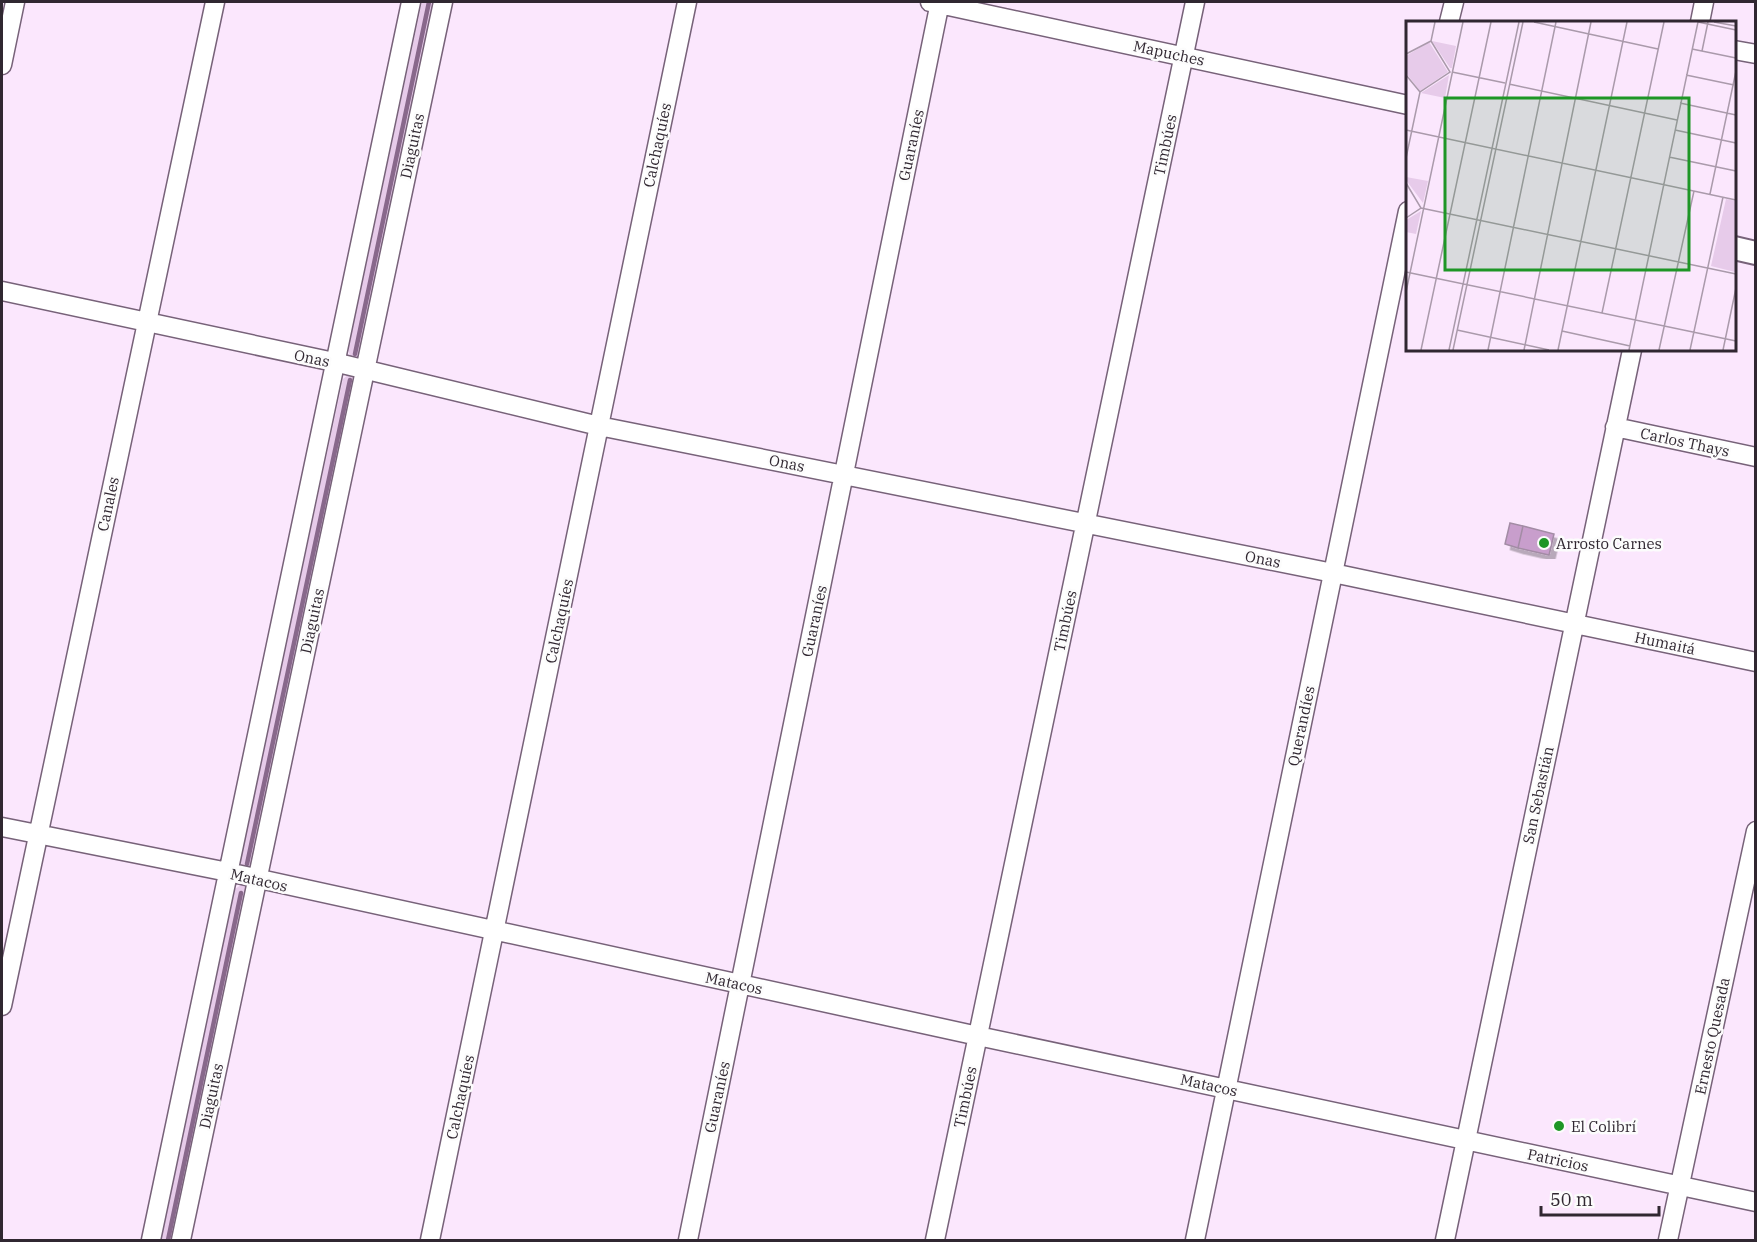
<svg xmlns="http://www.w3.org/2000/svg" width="1757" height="1242" font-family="'IBM Plex Serif',serif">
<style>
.green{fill:#e7cbea}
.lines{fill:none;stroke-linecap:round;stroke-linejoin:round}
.stream{stroke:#88688b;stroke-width:4.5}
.building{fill:#c89ecc;stroke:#a38ca5;stroke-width:1.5;filter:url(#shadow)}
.minor-casing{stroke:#776279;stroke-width:21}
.tertiary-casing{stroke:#776279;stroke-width:26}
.minor{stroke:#fff;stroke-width:18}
.tertiary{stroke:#fff;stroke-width:22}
.poi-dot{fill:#1e9626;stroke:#fcfcfc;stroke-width:2}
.labels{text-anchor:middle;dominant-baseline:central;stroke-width:5;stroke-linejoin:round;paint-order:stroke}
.street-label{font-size:15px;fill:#302731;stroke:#fcfcfc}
.poi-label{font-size:15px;fill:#302731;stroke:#fcfcfc;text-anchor:start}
.inset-road{fill:none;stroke:#aa9aab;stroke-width:1.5}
.view{fill:#1e9626;fill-opacity:0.15;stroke:#1e9626;stroke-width:3}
.inset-edge{fill:none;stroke:#302731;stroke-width:3}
</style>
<defs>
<filter id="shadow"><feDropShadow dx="5.5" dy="5.5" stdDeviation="0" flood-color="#0004"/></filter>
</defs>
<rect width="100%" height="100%" fill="#fbe7fd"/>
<path class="green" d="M422,2H438L363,355L358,360L351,358L348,350Z
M349,374L353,375L357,378L253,869L241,867L240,861L343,379Z
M241,885H245L249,889L177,1240H161L235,889Z"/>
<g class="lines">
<path class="stream" d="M355,354L429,2
M247,864L350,380
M168,1240L241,893"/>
</g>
<path class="building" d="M1510,523L1523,526L1518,548L1505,544Z
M1523,526L1554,534L1549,555L1518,548Z"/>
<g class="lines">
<defs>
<path id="minor" d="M930,2L1408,105
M1449,22L1454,2
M1700,22L1704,2
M1734,50L1756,54
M2,65L15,2
M2,291L334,362L599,426L1333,573L1756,662
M1615,427L1756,457
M2,827L228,872L978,1036L1756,1202
M2,1006L215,2
M151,1240L411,2
M181,1240L443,2
M430,1240L687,2
M688,1240L940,2
M935,1240L1195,2
M1195,1240L1408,211
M1445,1240L1632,350
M1668,1240L1756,831"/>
<path id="tertiary" d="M1734,248L1756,253"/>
</defs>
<use href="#minor" class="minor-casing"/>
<use href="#tertiary" class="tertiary-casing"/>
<use href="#minor" class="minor"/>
<use href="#tertiary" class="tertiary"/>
</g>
<g class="poi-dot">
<circle cx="1544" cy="543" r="6"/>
<circle cx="1559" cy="1126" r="6"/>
</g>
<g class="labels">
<g class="street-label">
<text transform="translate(1169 53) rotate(12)">Mapuches</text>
<text transform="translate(657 145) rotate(-78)">Calchaquíes</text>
<text transform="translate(911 145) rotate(-78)">Guaraníes</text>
<text transform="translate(1165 145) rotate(-78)">Timbúes</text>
<text transform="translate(412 146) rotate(-78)">Diaguitas</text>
<text transform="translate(312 358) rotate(12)">Onas</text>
<text transform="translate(1685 442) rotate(12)">Carlos Thays</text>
<text transform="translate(787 463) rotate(11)">Onas</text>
<text transform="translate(108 504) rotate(-78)">Canales</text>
<text transform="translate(1263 559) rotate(11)">Onas</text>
<text transform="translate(312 621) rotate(-78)">Diaguitas</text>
<text transform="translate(559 621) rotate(-78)">Calchaquíes</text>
<text transform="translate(814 621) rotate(-78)">Guaraníes</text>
<text transform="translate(1065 621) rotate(-78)">Timbúes</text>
<text transform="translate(1665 643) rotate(12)">Humaitá</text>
<text transform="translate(1301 726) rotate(-78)">Querandíes</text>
<text transform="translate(1538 795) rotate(-78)">San Sebastián</text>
<text transform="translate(259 880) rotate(13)">Matacos</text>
<text transform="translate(734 983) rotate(12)">Matacos</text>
<text transform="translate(1712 1036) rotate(-78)">Ernesto Quesada</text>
<text transform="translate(1209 1085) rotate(12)">Matacos</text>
<text transform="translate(211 1096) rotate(-78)">Diaguitas</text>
<text transform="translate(460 1097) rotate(-78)">Calchaquíes</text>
<text transform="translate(717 1097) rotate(-78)">Guaraníes</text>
<text transform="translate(965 1097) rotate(-78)">Timbúes</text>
<text transform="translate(1558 1160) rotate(12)">Patricios</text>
</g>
<g class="poi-label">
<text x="1556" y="543">Arrosto Carnes</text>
<text x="1571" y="1126">El Colibrí</text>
</g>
</g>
<g transform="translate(1406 21)">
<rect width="330" height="330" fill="#fbe7fd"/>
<path d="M26,20L50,25L46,47H44ZM23,21L42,51L14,70L0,52V35ZM43,54L39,77L15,72ZM0,156L22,160L17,182L0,159ZM320,178L330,180L329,251L305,245ZM15,190L10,213L0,211V199Z" fill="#e7cbea"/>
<path class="inset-road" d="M128,1L252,28M292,1L330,9M308,1L330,5M286,28L330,37M296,30L302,1M0,33L25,20M46,51L99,62M0,54L14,71M280,54L328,64M103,63L271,99M274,82L330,94M0,109L330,179M269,109L330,122M263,136L330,150M0,137L14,71L44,51L25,20L29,1M0,162L15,187L0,197M304,173L330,50M15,187L330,253M0,251L330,320M0,271L57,1M196,292L258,1M51,309L143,329M156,310L224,325M15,329L85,1M43,329L113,1M47,329L117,1M82,329L150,1M118,329L185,1M152,329L221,1M223,329L292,1M253,329L288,170M284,329L317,176M317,329L330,267"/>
<path class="view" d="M39,77H283V249H39Z"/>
<rect width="330" height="330" class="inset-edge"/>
</g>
<rect width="1757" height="1242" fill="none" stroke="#302731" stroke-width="6"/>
<path d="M1541 1206v9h118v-9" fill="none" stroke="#302731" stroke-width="3"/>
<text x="1550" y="1206" font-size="18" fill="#302731" stroke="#fcfcfc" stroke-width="4.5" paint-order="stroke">50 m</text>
</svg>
